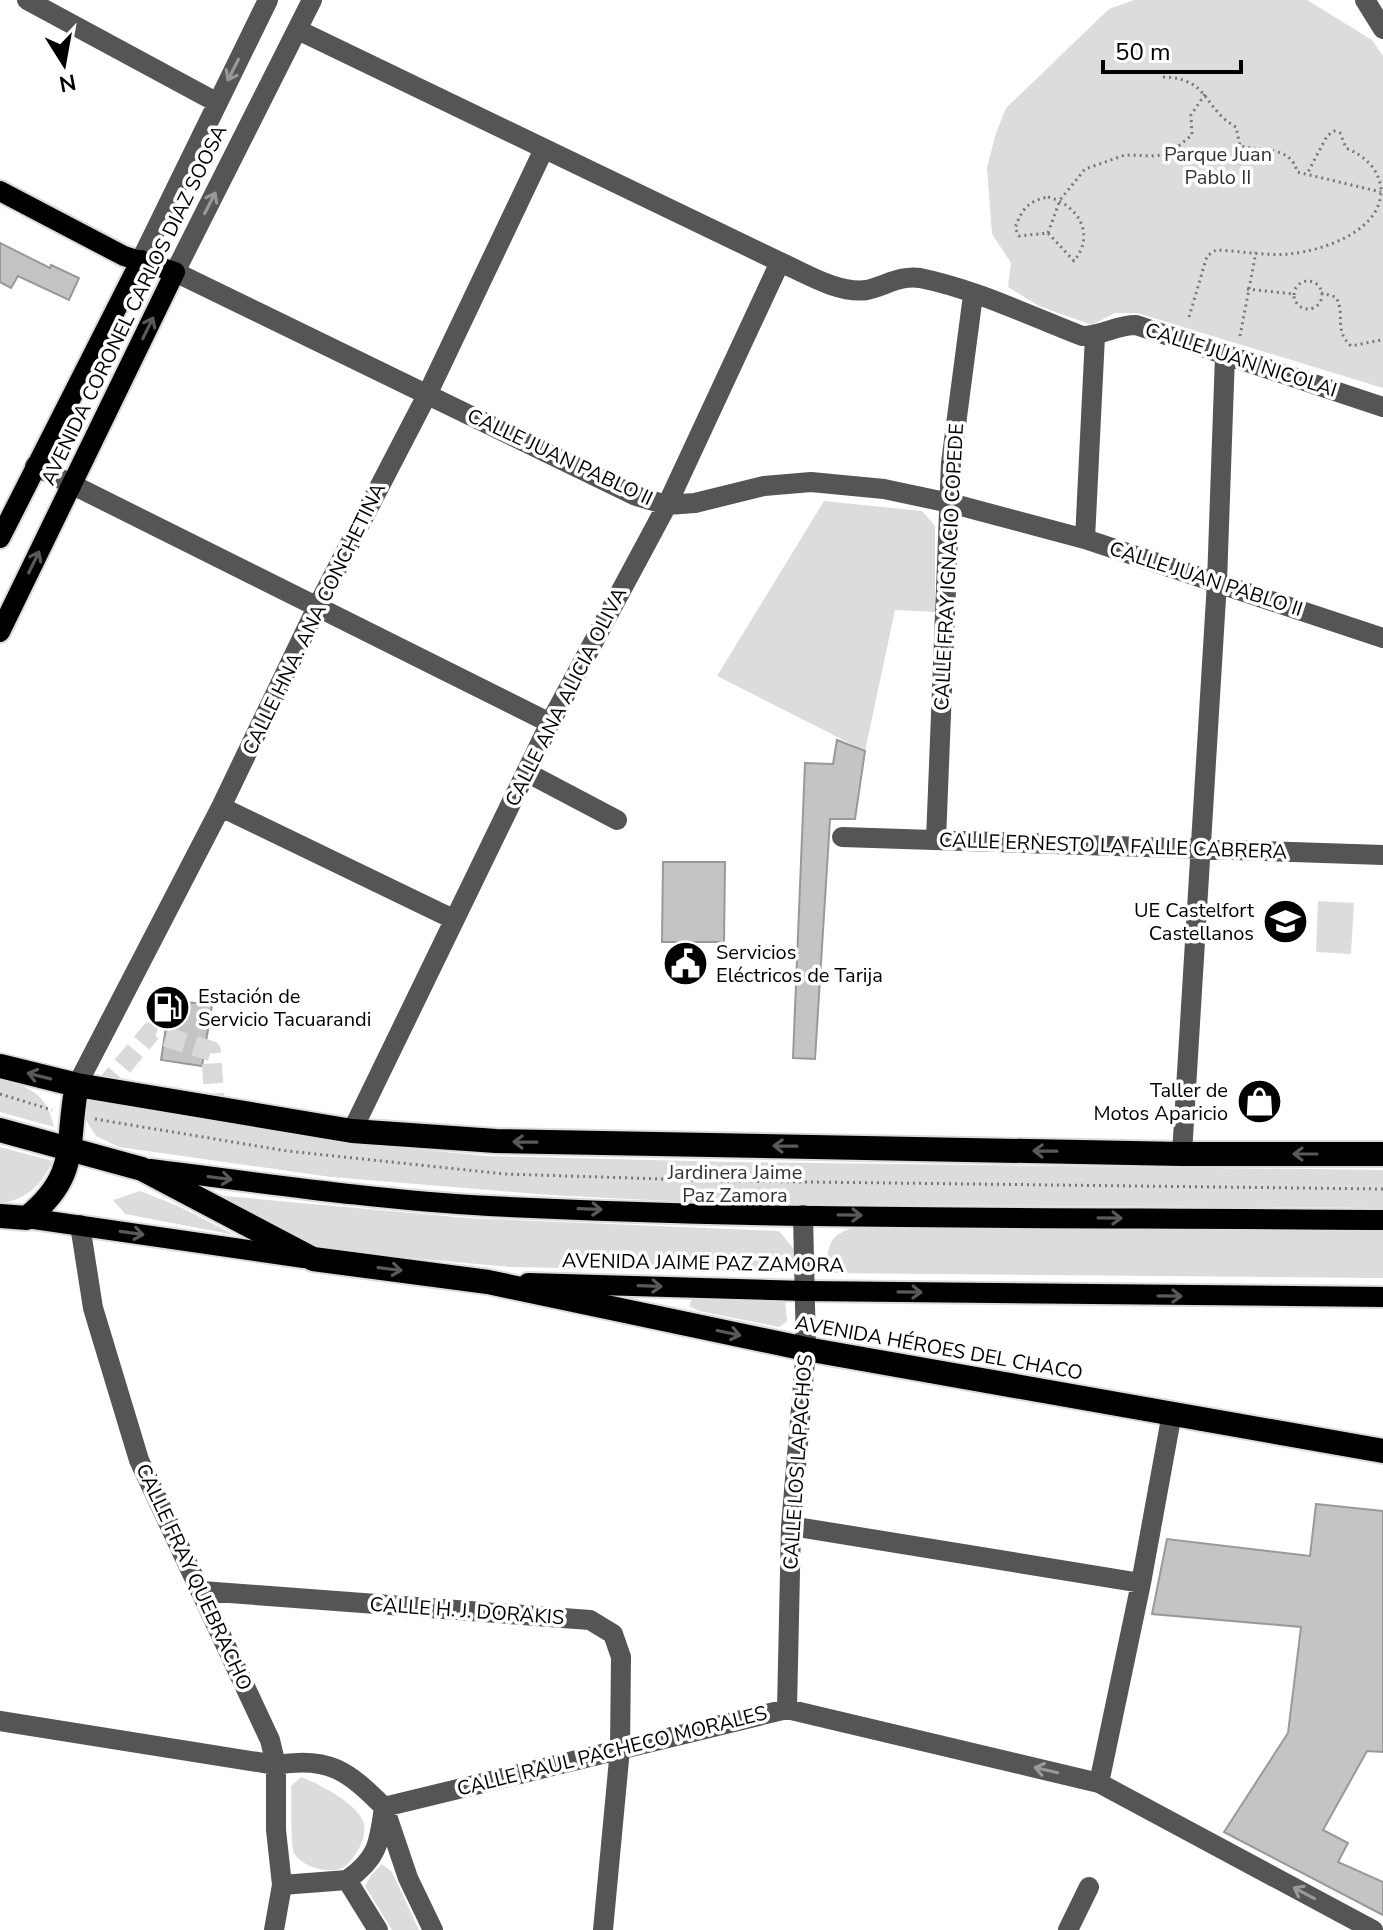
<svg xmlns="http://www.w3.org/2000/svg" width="1383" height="1930" font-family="'Nunito Sans',sans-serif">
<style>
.green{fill:#dcdcdc}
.building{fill:#c4c4c4;stroke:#999;stroke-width:2}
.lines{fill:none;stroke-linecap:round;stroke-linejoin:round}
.minor-tunnel{stroke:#d9d9d9;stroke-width:20;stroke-dasharray:20 10;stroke-linecap:butt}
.major-casing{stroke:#dbdbdb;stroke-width:24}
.highway-casing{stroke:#dbdbdb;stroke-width:28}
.path{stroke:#777;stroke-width:3;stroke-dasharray:2 4;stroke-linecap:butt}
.minor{stroke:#555;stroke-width:20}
.major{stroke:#000;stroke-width:20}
.highway{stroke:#000;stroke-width:24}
.oneway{stroke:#999}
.oneway2{stroke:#595959}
.labels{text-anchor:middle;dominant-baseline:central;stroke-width:7;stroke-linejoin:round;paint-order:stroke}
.park-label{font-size:20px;fill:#333;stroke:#fff}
.street-label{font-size:20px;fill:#000;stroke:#fff}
.poi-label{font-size:20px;fill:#000;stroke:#fff;text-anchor:end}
</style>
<rect width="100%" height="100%" fill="#fff"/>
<path class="green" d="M1134,0H1307L1372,40L1383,56V388L1137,313H1115L1092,325L1039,306L1008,287L1011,263L992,234L987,168L996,133L1006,108L1109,9Z
M824,501L922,511L935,526V612L895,610L865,751L717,676Z
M1318,901L1354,903L1351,954L1316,952Z
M0,1078C31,1088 47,1094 54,1127L0,1112Z
M89,1100L330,1141L487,1156L732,1162L1383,1170V1208L727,1204L550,1195L331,1177L119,1147L96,1136L84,1117Z
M0,1147L53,1161C40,1187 28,1198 0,1204Z
M140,1191L178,1206L235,1235L125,1214L113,1200Z
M214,1195L467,1218L779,1231L794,1249L793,1272L510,1267L325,1250Z
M863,1226L1383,1232V1278L826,1273C828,1242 829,1232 863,1226Z
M693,1296L785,1299L787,1321L779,1327L699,1311L689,1306Z
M301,1777C318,1783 360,1805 364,1824C367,1838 355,1859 344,1867C330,1875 302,1867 294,1853C290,1844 292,1799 291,1786Z
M382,1864L392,1872L419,1930H392L365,1886L372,1874Z"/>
<path class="building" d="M0,243L50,268L51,265L79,278L69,300L18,276L11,288L0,282Z
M837,740L865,751L855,819H830L815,1059L793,1058L805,763L833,764Z
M663,862H725L724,942H662Z
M170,1000L212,1005L202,1066L161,1060Z
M1316,1504L1383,1511V1752L1367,1751L1323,1830L1348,1843L1338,1862L1383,1882V1915L1224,1832L1288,1733L1301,1627L1152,1614L1167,1539L1310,1556Z"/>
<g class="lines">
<path class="minor-tunnel" d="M103,1089L151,1032L211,1051L215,1109"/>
<defs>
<path id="major" d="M0,191L124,256L175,272L0,632
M0,538L141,260
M150,1169C263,1183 376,1200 489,1206C787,1221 1085,1217 1383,1220
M27,1218L304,1258
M528,1283L805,1291L1383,1297"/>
<path id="highway" d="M0,1066L77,1085L352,1131L496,1141L1182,1154H1383
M0,1130L142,1169L313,1259L488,1282L806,1349L1383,1451
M0,1216L27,1218C81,1174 65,1145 77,1085"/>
</defs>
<use href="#major" class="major-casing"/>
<use href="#highway" class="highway-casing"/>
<path class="path" d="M1163,77C1210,78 1203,109 1236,127L1240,146C1261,151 1292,146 1297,172L1381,192
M1048,197C1078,205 1096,234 1074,261L1048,233L1019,236L1015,228C1022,209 1028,201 1048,197Z
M1048,233L1060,200L1085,169L1125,155L1156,156L1170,153L1192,135L1191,115L1205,94
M1294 295a14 14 0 1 1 28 0a14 14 0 1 1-28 0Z
M1247,289L1294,294
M1321,293L1336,297C1346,316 1333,329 1351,346L1381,340
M1189,317L1207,256L1216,250C1240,251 1266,256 1290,254C1324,250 1383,231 1381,188C1378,167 1364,156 1346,148L1340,133L1334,131L1327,136L1307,174
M1240,336L1256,252
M0,1094L52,1110
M95,1119L287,1151L505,1174L726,1181L1383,1189"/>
<path class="minor" d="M27,0L216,102
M312,0L175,272L636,496L667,505L695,503L764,486L811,482L884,489L950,503L1085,539L1383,638
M1365,0L1383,29
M298,30L780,262C805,273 838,294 867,290C885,286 900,275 920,278C975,289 1030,316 1082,336C1102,336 1116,325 1136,325L1383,407
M141,260L268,0
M35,466L550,723
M1085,539L1095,336
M526,772L617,820
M221,807L453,919
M842,837L1383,855
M936,840L951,463L973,295
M77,1085L221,807L317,607L427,395L544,149
M352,1131L550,723L667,505L780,262
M1182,1154L1217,582L1225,355
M80,1225L93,1308L139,1460L270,1740L276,1765V1830L282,1885L274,1930
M791,1526L1141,1583
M202,1591L590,1620L613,1634L621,1657L620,1749L603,1930
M787,1709L791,1526L806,1349L803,1215
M0,1721L276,1765C329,1756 348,1771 384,1807C379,1844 378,1858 347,1880
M1099,1783L1141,1583L1172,1413
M282,1885L347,1880L378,1930
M433,1930L408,1878L384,1807L787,1709L1099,1783L1373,1930
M1068,1930L1089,1887"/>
<use href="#major" class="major"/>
<use href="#highway" class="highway"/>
</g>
<defs><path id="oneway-shaft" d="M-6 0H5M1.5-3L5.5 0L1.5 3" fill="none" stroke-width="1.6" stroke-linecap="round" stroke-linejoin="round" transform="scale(2)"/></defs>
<g class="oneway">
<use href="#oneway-shaft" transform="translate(233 70) rotate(117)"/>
<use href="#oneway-shaft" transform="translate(210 203) rotate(-63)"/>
<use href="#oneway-shaft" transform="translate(1046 1770) rotate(-167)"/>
<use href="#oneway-shaft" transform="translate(1304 1893) rotate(-152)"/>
</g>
<g class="oneway2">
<use href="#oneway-shaft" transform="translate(148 328) rotate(-64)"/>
<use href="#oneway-shaft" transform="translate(34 562) rotate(-64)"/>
<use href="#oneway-shaft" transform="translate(39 1076) rotate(-166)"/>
<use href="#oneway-shaft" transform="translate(525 1142) rotate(-179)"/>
<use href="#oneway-shaft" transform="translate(785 1146) rotate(-179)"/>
<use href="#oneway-shaft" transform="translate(1045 1151) rotate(-179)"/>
<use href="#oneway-shaft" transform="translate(1305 1154) rotate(180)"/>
<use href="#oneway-shaft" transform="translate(220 1178) rotate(7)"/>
<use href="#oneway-shaft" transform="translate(590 1209) rotate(2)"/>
<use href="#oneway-shaft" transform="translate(850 1215) rotate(1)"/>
<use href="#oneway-shaft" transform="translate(1110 1218) rotate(1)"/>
<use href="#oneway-shaft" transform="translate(132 1233) rotate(8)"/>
<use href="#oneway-shaft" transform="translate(390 1269) rotate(7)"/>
<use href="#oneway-shaft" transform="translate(650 1286) rotate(2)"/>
<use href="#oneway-shaft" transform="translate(910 1292) rotate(1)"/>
<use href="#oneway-shaft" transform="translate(1170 1296) rotate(1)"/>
<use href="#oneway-shaft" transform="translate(729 1333) rotate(12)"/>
</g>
<defs>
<symbol id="school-disc" viewBox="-11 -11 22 22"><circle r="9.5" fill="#000" stroke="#fff"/><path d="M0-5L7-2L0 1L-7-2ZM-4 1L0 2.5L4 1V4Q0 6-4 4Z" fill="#fff"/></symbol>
<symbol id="civic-disc" viewBox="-11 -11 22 22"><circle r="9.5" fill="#000" stroke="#fff"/><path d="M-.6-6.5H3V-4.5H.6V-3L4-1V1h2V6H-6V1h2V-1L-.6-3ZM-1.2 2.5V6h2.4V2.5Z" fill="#fff"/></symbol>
<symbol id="fuel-disc" viewBox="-11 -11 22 22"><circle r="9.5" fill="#000" stroke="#fff"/><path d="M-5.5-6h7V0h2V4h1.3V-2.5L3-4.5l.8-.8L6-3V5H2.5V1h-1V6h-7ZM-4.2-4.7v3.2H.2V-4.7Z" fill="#fff"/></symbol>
<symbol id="shop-disc" viewBox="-11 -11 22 22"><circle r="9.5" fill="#000" stroke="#fff"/><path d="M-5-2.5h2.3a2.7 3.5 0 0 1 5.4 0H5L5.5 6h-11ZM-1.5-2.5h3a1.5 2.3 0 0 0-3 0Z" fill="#fff"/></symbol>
</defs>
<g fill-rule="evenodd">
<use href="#school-disc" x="1260" y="896" width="51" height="51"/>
<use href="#civic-disc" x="660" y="938" width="51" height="51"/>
<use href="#fuel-disc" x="142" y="982" width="51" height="51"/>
<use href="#shop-disc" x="1234" y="1076" width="51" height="51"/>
</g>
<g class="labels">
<g class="park-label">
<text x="1218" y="154">Parque Juan<tspan x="1218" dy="23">Pablo II</tspan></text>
<text x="735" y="1172">Jardinera Jaime<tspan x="735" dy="23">Paz Zamora</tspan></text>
</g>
<g class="street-label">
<text transform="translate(134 305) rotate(-64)">AVENIDA CORONEL CARLOS DIAZ SOOSA</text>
<text transform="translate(1241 360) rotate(18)">CALLE JUAN NICOLAI</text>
<text transform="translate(560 457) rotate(25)">CALLE JUAN PABLO II</text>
<text transform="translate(949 567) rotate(-87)">CALLE FRAY IGNACIO COPEDE</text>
<text transform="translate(1206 579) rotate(18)">CALLE JUAN PABLO II</text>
<text transform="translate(314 619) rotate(-64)">CALLE HNA. ANA CONCHETINA</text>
<text transform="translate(566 697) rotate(-63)">CALLE ANA ALICIA OLIVA</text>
<text transform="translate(1113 846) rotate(2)">CALLE ERNESTO LA FALLE CABRERA</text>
<text transform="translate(703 1263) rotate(1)">AVENIDA JAIME PAZ ZAMORA</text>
<text transform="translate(939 1348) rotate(10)">AVENIDA HÉROES DEL CHACO</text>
<text transform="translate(798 1462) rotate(-86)">CALLE LOS LAPACHOS</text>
<text transform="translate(194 1577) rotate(65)">CALLE FRAY QUEBRACHO</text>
<text transform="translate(467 1611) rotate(4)">CALLE H. J. DORAKIS</text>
<text transform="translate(612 1751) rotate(-14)">CALLE RAUL PACHECO MORALES</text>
</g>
<g class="poi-label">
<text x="1254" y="910">UE Castelfort<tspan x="1254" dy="23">Castellanos</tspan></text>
<text x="716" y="952" text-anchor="start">Servicios<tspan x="716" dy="23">Eléctricos de Tarija</tspan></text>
<text x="198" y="996" text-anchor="start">Estación de<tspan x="198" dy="23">Servicio Tacuarandi</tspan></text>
<text x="1228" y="1090">Taller de<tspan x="1228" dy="23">Motos Aparicio</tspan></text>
</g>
</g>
<g transform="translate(64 64) rotate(169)" stroke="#ffffff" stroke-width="6" paint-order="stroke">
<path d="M0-6L14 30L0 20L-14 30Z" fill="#000000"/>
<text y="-12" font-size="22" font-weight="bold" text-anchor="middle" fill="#000000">N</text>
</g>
<path d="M1103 60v12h138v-12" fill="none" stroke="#000000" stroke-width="4"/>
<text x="1115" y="60" font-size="24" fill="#000000" stroke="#ffffff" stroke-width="6" paint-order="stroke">50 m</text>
</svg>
